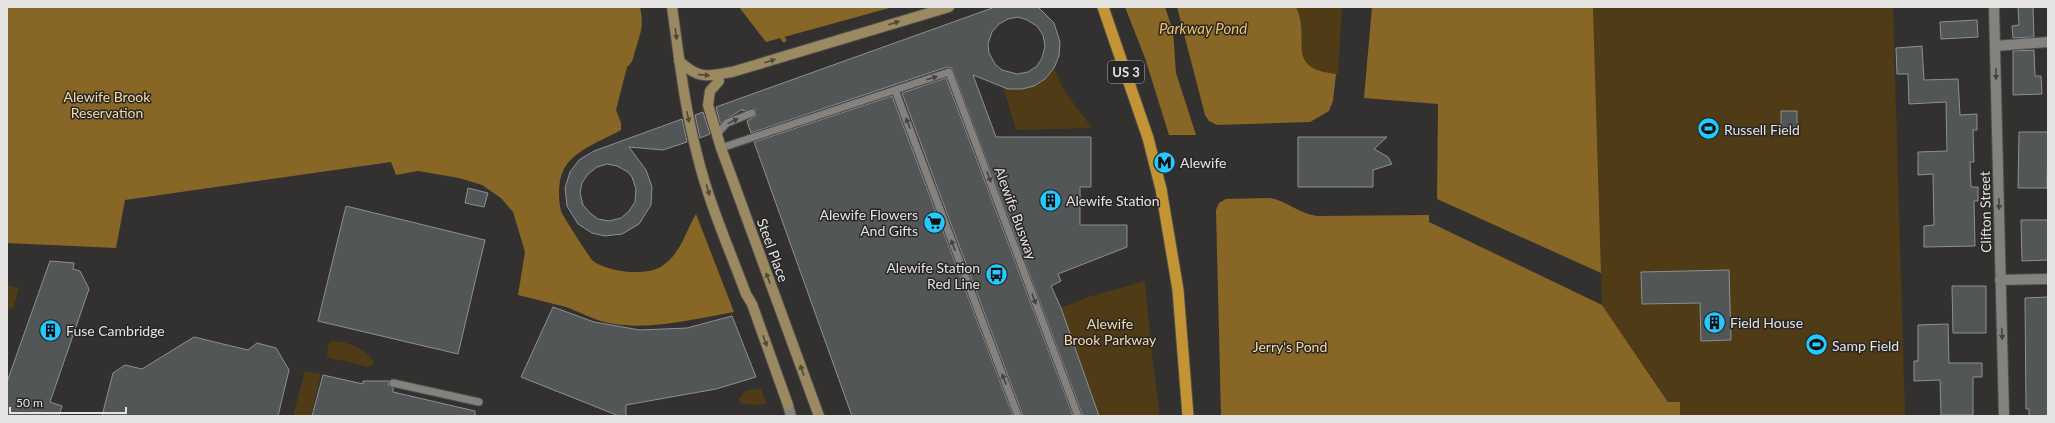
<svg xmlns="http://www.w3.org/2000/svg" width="2055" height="423" font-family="Lato,sans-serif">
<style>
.green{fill:#4f3b15}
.forest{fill:#886626}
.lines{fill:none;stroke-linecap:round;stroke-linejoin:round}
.stream{stroke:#886626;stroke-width:4.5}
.building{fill:#535657;stroke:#8d9092;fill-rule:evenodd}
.service-casing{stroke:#4f4e4c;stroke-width:9}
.minor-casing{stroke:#4f4e4c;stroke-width:12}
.secondary-casing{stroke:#4f4e4c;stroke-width:12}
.trunk-casing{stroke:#4f4e4c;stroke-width:13}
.service{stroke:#84827f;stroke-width:7}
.minor{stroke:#84827f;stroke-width:10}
.secondary{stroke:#9b8962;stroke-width:10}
.trunk{stroke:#c29433;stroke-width:11}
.trunk-bridge-casing{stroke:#4f4e4c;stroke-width:13;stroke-linecap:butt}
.trunk-bridge{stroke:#c29433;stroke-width:11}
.oneway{fill:#50493a}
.oneway2{fill:#444240}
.labels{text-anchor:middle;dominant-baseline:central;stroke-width:3;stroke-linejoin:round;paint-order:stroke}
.shield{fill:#282725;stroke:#acaba9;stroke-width:1}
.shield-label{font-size:13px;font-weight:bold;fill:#e4e3e2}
.park-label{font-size:14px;fill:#f8daa8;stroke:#282725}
.poi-label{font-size:14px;fill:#e4e3e2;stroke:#282725;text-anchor:start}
.street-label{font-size:14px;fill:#e4e3e2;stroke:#282725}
.water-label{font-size:15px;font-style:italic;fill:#f3c169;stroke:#282725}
</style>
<rect width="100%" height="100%" fill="#32312f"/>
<path class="green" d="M1296,7H1342L1338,74C1284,73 1312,38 1296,7Z
M1593,7H1893L1905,416H1680V402H1669L1602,305Z
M1054,68L1063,89L1092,128L1016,130L1003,87C1023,93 1042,86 1054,68Z
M7,281V285L19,288L13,309L7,308Z
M1145,281L1152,354L1160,416H1099L1061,308L1088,297Z
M332,341C349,342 364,347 374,362L372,366L368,367L327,357L328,344Z
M305,371L321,374L311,416H293Z
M761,388L766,403L760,405L741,404L739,399L745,391Z"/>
<path class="forest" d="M7,7H640C644,25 641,31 636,48C633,56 634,62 627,67L616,110L621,123V130C603,140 574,150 564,169C558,180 558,199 561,211C562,215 589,256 592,260C606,272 646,277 662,266C682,252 684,234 696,214L734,312C693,319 650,331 609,323C594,320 580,312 566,307C550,303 534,299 518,295L525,252L513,212L501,198L482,185L459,178L418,171L396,175L391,162L125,200L116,248L7,243Z
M739,7H893L766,42Z
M1125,7H1165L1173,31L1176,73L1196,135H1169L1145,58Z
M1177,7H1296C1312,40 1283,68 1336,74L1333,101L1329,111L1310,122L1217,125L1209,121L1205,115Z
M1372,7H1593L1601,273L1437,199L1438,104L1364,98Z
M1270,198C1287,201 1300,214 1317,216L1429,215V222L1602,305L1668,402H1680V416H1221L1216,210L1219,203L1226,199Z"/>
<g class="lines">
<path class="stream" d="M759,7L774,23L784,40
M7,187L109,182"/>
</g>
<path class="building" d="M995,7H1038L1054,23L1060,42L1059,56L1054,68L1045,79L1034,86L1022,89H1008L973,75L996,137H1091V187H1080V225H1127V247L1058,274L1061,281L1051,286L1061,308L1099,416H1083L952,68L947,67L751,133L747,121L756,116L755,109L743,111V109L720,123L716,107ZM1018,17L1027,20L1037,26L1043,35L1045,46L1042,58L1037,66L1028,72L1017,74L1002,70L995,64L989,53L988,44L992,32L999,24L1008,19Z
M2018,7H2033L2034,37L2013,38L2012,26L2019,25Z
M1977,20L1978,37L1941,39L1940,22Z
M1922,46L1924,80L1958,79L1960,115L1977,114V130H1973L1974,162H1970L1971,187H1978V201H1974L1975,246L1924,247V226L1934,225L1933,174L1918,175V152L1947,151L1946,102L1909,104L1908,74H1897L1896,48Z
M2034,50L2035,76H2041L2042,94L2013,95V51Z
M946,78L1073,416H1023L902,93Z
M892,96L1013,416H852L754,142Z
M1781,111H1797V129L1781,130Z
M703,112L710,134L700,138L695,115Z
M682,119L687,142L663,150L629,147L646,170L652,187L651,205L639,224L622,234L605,236L592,233L578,224L567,206L565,188L570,172L579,160L594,151ZM607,164L617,166L628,172L632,177L636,189L635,202L629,211L621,218L609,221L598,219L590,213L583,205L580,193L582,183L588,174L597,167Z
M2019,132H2048L2047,188H2018Z
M1298,137H1387L1374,149L1388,157L1392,164L1373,170V187H1298Z
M468,188L488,193L484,207L465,203Z
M346,206L485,240L458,354L318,321Z
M2021,220H2048V260L2022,261Z
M50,261L74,263L73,269L80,271L89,289L50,402L62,406L59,416H7V382Z
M1729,270L1731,340L1701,341L1700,303L1642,304L1641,272Z
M1952,286H1986V333H1953Z
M2048,297V416H2029V409H2026L2025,298Z
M553,307L594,322L640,330L687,328L732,316L756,377L716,389L626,405V416H619L521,377Z
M1948,324L1949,363H1982V377H1973V415H1941L1940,380L1914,381V361H1918V325Z
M194,337L248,350L257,343L276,348L289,370L278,416H102L113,373L125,365L142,369Z
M323,375L363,384V381H389L388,385L393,388V392L475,411V416H312Z"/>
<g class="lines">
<defs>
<path id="service" d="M895,90L1018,416
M717,134L727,123L752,113
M721,148L949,72L1078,416
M393,383L479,402"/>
<path id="minor" d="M1994,7L2004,416
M1995,46L2048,42
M2000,280L2048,279
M788,405L791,416"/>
<path id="secondary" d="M672,7C679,56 684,105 697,154C708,201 729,248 746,294L752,304L788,405
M679,61C700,80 706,76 732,72L949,7
M719,81L710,91L708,105L721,148L819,416"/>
<path id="trunk" d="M1103,7L1148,138
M1161,189L1178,290L1188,416"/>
</defs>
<use href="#service" class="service-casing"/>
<use href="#minor" class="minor-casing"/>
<use href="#secondary" class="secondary-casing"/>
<use href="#trunk" class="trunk-casing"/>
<use href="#service" class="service"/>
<use href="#minor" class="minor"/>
<use href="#secondary" class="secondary"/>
<use href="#trunk" class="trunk"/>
<defs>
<path id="trunk-bridge" d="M1148,138L1161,189"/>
</defs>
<use href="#trunk-bridge" class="trunk-bridge-casing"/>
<use href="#trunk-bridge" class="trunk-bridge"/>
</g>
<defs><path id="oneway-solid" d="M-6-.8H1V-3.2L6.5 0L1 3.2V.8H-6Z"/></defs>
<g class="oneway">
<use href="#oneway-solid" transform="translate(894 23) rotate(-17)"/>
<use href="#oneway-solid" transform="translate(676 34) rotate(82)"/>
<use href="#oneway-solid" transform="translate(770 61) rotate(-17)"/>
<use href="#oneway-solid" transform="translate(704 75) rotate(4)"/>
<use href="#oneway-solid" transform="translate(688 117) rotate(78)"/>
<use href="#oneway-solid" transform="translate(708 190) rotate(73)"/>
<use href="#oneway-solid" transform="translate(768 278) rotate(-110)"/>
<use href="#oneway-solid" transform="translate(765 341) rotate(70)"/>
<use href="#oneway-solid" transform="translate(802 370) rotate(-110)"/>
</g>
<g class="oneway2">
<use href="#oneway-solid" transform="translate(1996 74) rotate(89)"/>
<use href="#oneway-solid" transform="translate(932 78) rotate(-18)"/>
<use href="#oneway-solid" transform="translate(733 121) rotate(-26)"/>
<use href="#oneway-solid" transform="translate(908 123) rotate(-111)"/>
<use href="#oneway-solid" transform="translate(989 177) rotate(70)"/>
<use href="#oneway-solid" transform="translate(1999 204) rotate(89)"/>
<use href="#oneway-solid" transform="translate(953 245) rotate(-111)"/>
<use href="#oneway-solid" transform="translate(1034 299) rotate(70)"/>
<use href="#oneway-solid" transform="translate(2002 334) rotate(88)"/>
<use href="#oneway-solid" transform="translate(1004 379) rotate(-111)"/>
</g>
<defs>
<symbol id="stadium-disc" viewBox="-11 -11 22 22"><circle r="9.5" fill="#24c9fe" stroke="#282725"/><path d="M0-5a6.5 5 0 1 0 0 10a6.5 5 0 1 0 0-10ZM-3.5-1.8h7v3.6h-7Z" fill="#111"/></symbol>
<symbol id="metro-disc" viewBox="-11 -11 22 22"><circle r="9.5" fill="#24c9fe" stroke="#282725"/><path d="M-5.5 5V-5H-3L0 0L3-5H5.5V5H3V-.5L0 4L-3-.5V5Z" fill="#111"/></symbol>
<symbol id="building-disc" viewBox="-11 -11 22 22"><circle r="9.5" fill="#24c9fe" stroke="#282725"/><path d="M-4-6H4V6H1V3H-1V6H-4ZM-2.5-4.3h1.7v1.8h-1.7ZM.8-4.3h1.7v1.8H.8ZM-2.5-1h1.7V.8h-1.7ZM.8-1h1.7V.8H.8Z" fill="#111"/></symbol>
<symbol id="supermarket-disc" viewBox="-11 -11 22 22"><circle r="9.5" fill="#24c9fe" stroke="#282725"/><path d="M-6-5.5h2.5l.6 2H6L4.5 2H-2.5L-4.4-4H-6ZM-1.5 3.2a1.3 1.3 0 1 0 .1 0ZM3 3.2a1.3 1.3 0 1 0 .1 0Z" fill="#111"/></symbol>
<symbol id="bus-disc" viewBox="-11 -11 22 22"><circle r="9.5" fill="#24c9fe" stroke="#282725"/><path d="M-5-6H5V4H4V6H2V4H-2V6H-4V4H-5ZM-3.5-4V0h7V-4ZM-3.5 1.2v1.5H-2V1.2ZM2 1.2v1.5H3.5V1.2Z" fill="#111"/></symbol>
</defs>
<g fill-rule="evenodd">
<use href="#stadium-disc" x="1696" y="116" width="25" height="25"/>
<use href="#metro-disc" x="1152" y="150" width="25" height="25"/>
<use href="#building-disc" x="1038" y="188" width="25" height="25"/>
<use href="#supermarket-disc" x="922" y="210" width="25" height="25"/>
<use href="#bus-disc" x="984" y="262" width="25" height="25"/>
<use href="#building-disc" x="1702" y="310" width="25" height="25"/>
<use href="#building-disc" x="38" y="318" width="25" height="25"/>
<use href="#stadium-disc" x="1804" y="332" width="25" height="25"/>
</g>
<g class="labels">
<rect class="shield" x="1108" y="61" width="36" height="22" rx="3"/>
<g class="shield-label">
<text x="1126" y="72">US 3</text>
</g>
<g class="park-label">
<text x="107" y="96">Alewife Brook<tspan x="107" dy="16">Reservation</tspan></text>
<text x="1110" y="323">Alewife<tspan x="1110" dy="16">Brook Parkway</tspan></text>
<text x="1290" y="346">Jerry's Pond</text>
</g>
<g class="poi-label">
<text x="1724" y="129">Russell Field</text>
<text x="1180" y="162">Alewife</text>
<text x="1066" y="200">Alewife Station</text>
<text x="918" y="214" text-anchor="end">Alewife Flowers<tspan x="918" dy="16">And Gifts</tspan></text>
<text x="980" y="267" text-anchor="end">Alewife Station<tspan x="980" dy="16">Red Line</tspan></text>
<text x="1730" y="322">Field House</text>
<text x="66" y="330">Fuse Cambridge</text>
<text x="1832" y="345">Samp Field</text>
</g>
<g class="street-label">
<text transform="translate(1985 212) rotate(-91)">Clifton Street</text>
<text transform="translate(1016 213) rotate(70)">Alewife Busway</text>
<text transform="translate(773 250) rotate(70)">Steel Place</text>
</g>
<g class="water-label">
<text x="1203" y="28">Parkway Pond</text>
</g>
</g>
<rect width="2055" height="423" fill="none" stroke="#e4e3e2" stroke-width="16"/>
<path d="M10 407v6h116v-6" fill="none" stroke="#e4e3e2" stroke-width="2"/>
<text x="16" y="407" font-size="12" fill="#e4e3e2" stroke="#282725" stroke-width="3" paint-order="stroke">50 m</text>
</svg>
